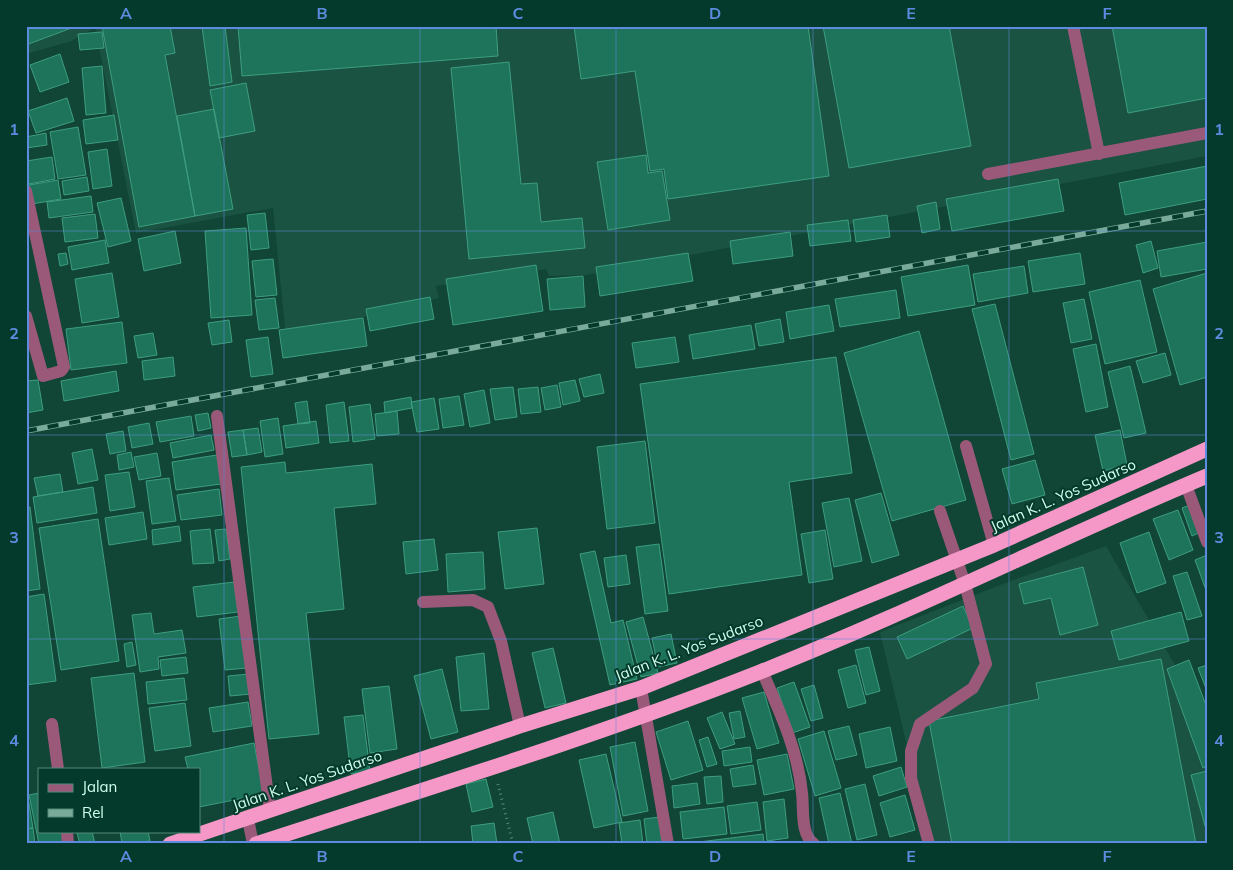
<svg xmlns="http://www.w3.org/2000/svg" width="1233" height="870" font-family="Mulish,sans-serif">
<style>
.built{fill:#1a5342}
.building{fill:#1d745b;stroke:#3e9d7f}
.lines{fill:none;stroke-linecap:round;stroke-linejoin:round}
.path{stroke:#578878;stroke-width:3;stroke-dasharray:1 4;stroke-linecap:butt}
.minor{stroke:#9a5979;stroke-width:12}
.highway{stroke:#f698c7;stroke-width:15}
.rail-casing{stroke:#7aaa9a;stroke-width:5.5}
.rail{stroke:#033a2b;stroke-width:4;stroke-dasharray:11;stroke-linecap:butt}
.grid{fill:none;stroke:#5c8bdf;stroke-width:1;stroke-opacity:0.55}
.labels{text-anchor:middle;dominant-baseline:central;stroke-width:4;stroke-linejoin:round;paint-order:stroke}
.street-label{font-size:15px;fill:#d1fdec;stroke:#033a2b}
.neatline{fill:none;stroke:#5c8bdf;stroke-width:2}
.grid-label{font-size:16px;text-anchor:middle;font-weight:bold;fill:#5c8bdf}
</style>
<rect width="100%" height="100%" fill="#114535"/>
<path class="built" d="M26,26H1207V156L586,275L549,276L546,269L436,286L439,298L286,337L273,208L136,233L95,27L72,41L26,54Z
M1106,546L1207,720V844H930L880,632L1000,585Z"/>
<path class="building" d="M26,26H74V27L26,45Z
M102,26H170L175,53L165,55L195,216L139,227Z
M202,26H225L232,82L210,86Z
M238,26H496L498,56L242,76Z
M574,26H808L829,176L668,199L664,169L650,171L635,71L581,79Z
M823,26H949L971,146L849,168Z
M1112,26H1207V98L1128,113Z
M102,32L104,48L80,50L78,34Z
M60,54L69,82L40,92L30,65Z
M509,62L521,184L537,183L541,222L582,218L585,248L469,259L451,68Z
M102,66L106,113L86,115L82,68Z
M246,83L255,131L219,138L210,90Z
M67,98L74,121L36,133L28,111Z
M214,109L233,209L195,216L177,116Z
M114,115L118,140L86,144L83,120Z
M78,127L86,175L58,179L50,132Z
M46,133L47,145L26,148V137Z
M107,149L112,186L93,189L88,152Z
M646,155L648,173L662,171L670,220L608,230L597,162Z
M52,157L55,179L29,184L26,161Z
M1207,166V199L1125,215L1119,183Z
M87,177L89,191L64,195L62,181Z
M1058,179L1064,211L952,231L946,199Z
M58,180L61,199L32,204L29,185Z
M91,196L93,212L49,218L47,202Z
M121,198L131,241L108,247L97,203Z
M936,202L940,229L922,233L917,206Z
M265,213L269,248L251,250L247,215Z
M95,214L98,238L65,242L62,218Z
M887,215L890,237L856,242L853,220Z
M848,220L851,241L810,246L807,225Z
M246,228L252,315L211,318L205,231Z
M175,231L181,263L144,271L138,239Z
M790,232L793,256L733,264L730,241Z
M105,240L109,263L72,270L68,247Z
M1151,241L1158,268L1143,273L1136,245Z
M1207,242V269L1161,277L1157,251Z
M66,253L68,264L60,266L58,254Z
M688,253L693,281L600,296L596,267Z
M1080,253L1085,284L1033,292L1028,261Z
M273,259L277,295L256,297L252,261Z
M536,265L543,311L453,325L446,279Z
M968,265L975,305L908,316L901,277Z
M1024,266L1028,293L978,302L973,274Z
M112,273L119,317L82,323L75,279Z
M1207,273V377L1180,385L1153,289Z
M583,276L585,307L550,310L547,279Z
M1140,280L1157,352L1105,364L1089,292Z
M896,290L900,318L840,327L835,299Z
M430,297L434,319L370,331L366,309Z
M275,298L279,328L259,330L255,300Z
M1084,299L1092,339L1071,343L1063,303Z
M995,304L1034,454L1011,460L972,309Z
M829,305L834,331L790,339L786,312Z
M363,318L367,346L283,358L279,330Z
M780,319L784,342L759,346L755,324Z
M229,320L232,342L212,345L208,323Z
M122,322L127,363L71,370L66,329Z
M751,325L755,349L693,359L689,335Z
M919,331L966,500L892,521L844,353Z
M153,333L157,355L138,358L134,336Z
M268,337L273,374L251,377L246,340Z
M675,337L679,362L636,368L632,343Z
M1096,344L1108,407L1086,412L1073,349Z
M1165,353L1171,375L1143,383L1136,361Z
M173,357L175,376L144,380L142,361Z
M836,357L852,473L789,482L802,575L669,594L640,384Z
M1130,366L1146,433L1124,438L1108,372Z
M116,371L119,391L64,401L61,381Z
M600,374L604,393L584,397L579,379Z
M38,380L43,410L26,413V381Z
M575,380L580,401L563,405L559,383Z
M557,385L561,407L545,410L541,388Z
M513,387L517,417L495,420L490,389Z
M538,387L541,412L521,414L518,389Z
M484,390L490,423L470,427L464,394Z
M459,396L464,425L443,428L439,399Z
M411,397L412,408L385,413L384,402Z
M434,398L439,429L417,432L411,402Z
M307,401L310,423L298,424L295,403Z
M344,402L349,441L330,443L326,405Z
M370,404L375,439L353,442L349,407Z
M397,411L399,434L377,436L375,414Z
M208,413L211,428L198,431L195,415Z
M191,416L194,436L160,442L156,422Z
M278,418L283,454L265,457L260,421Z
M316,421L319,443L286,448L283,426Z
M149,423L153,444L132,448L128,427Z
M258,428L262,452L247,455L243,430Z
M243,430L247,455L232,457L228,432Z
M1120,430L1127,465L1103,471L1095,435Z
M123,431L126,451L110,454L106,434Z
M211,435L214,450L173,458L170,443Z
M645,441L655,523L607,529L597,447Z
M92,449L98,480L78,484L72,453Z
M131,452L134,467L119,470L117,455Z
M157,453L161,476L139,480L134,457Z
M217,455L221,484L176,490L172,462Z
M1035,460L1045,495L1012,504L1002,469Z
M285,462L286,473L372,464L376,504L334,508L344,609L306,613L319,734L269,739L241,467Z
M129,472L135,507L110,511L105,475Z
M60,474L63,492L38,496L34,478Z
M169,478L176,521L152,524L146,481Z
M93,487L97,513L37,523L33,497Z
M219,489L222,515L181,520L177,495Z
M881,493L899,555L872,563L855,500Z
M849,498L862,561L834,567L822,503Z
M1190,505L1201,532L1192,536L1182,508Z
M26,507H30L40,589L26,591Z
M1178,510L1193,550L1169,560L1153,519Z
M143,512L147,539L109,545L105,518Z
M98,519L119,661L61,670L39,528Z
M179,526L181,541L153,545L152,530Z
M537,528L544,584L505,589L498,532Z
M210,529L214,563L193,564L190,531Z
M226,529L230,559L219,561L215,530Z
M825,530L833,579L809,583L801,534Z
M1149,532L1166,583L1137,593L1120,543Z
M434,539L438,570L406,574L403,542Z
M659,544L668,611L645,614L636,547Z
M595,551L611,623L623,620L637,679L610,685L580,554Z
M483,552L485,589L448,592L446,554Z
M626,555L630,584L608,587L604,558Z
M1207,555V593L1195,560Z
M1083,567L1098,625L1060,635L1051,598L1024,604L1019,584Z
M1187,572L1202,616L1187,620L1173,576Z
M234,582L238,612L197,617L193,587Z
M44,594L56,681L26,685V597Z
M963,606L973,628L907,659L897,637Z
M1181,612L1189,641L1119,660L1111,631Z
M151,613L154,634L182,630L186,653L158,657L159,669L140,672L132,615Z
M241,616L247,668L225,670L219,619Z
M643,617L658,673L641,677L626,622Z
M671,634L677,663L658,667L652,638Z
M132,642L136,665L127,667L124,644Z
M869,647L880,691L866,695L855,650Z
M553,648L566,703L545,708L532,653Z
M484,653L489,709L461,711L456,657Z
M186,657L188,673L162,676L160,660Z
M1161,659L1196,844H952L929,721L1039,699L1036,683Z
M1189,660L1207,708V766L1203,768L1167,669Z
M856,665L866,703L848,708L838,670Z
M1207,665V691L1198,668Z
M442,669L458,732L431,739L414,676Z
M134,673L145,762L102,768L91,678Z
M249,674L251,694L230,696L228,676Z
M184,678L187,700L148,704L146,682Z
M794,682L810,727L792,733L777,688Z
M814,685L823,718L811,721L801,689Z
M389,686L397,749L370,753L362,689Z
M764,692L779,743L757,749L742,698Z
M248,702L252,726L213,732L209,708Z
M185,703L191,746L155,751L149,708Z
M740,711L745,737L734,739L729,713Z
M722,712L735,744L720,749L707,718Z
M363,715L370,771L351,774L344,717Z
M688,721L703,770L671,780L656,732Z
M849,726L857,755L836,760L828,731Z
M890,727L897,761L866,768L859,734Z
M824,731L841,788L815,796L798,739Z
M708,737L717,764L707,767L699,740Z
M635,742L648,811L623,816L610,747Z
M254,743L264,794L199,807V769H188L185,757Z
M750,747L752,762L724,766L722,751Z
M606,754L622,822L594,828L579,760Z
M787,754L794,789L764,795L757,760Z
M753,765L756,784L733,787L730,769Z
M901,767L907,787L879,796L873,776Z
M1207,771V833L1191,775Z
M721,776L723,802L707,804L704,777Z
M486,779L493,807L472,812L466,784Z
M697,783L700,804L674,808L672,786Z
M865,784L877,835L857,840L845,789Z
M26,785L33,828L26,829Z
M39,793V831H62L65,844H39L29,795Z
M840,793L852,844H829L819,798Z
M905,795L915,830L890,837L880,803Z
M784,799L788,838L767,841L763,802Z
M757,802L761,830L731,834L727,806Z
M724,807L727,834L683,839L680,812Z
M553,812L560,844H533L527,818Z
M659,817L662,844H647L644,819Z
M640,820L643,844H622L619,823Z
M494,823L497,844H473L471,826Z
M33,828L35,844H26V829Z
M92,831L95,844H80L77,833Z
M120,831H148L150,841L122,844Z
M763,834L764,844H683Z"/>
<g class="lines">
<path class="path" d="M498,784L513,844"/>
<path class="minor" d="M1073,26L1099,154
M988,174L1207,133
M26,191L64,367L61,371L43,376L26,316
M217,416L270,810
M966,446L994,545
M1186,485L1207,542
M423,602L473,600L488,607L501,641L520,726
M762,671C779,710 798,750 802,793C804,809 800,834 814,844
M641,688L668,844
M52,724L58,769
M248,819L253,844
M67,831L68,844
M929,844L911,778V751L920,724L973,688L986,664L965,584L940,511"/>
<path class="highway" d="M170,844L520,726L641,688L994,545L1207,449
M256,844C425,789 595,737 760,672C911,612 1057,539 1207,476"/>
<defs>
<path id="rail" d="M26,431L1207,211"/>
</defs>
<use href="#rail" class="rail-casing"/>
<use href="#rail" class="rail"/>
</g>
<path class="grid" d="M224,26V844M420,26V844M616,26V844M813,26V844M1009,26V844M26,231H1207M26,435H1207M26,639H1207"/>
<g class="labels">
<g class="street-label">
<text transform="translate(1063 495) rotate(-24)">Jalan K. L. Yos Sudarso</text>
<text transform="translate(689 648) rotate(-21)">Jalan K. L. Yos Sudarso</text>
<text transform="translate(307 780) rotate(-19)">Jalan K. L. Yos Sudarso</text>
</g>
</g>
<rect width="1233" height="870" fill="none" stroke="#033a2b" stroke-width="55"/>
<rect x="38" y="768" width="162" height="65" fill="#033a2b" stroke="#558878"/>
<rect x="48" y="784" width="25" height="8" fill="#9a5979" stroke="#558878"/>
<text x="82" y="792" font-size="15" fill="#d1fdec">Jalan</text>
<rect x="48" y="809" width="25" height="8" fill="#7aaa9a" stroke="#558878"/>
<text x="82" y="818" font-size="15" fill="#d1fdec">Rel</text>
<rect x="28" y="28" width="1178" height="814" class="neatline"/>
<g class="grid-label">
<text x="126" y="19">A</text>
<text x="322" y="19">B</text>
<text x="518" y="19">C</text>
<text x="715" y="19">D</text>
<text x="911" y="19">E</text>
<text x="1107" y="19">F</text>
<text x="14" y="135">1</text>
<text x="1219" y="135">1</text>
<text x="14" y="339">2</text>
<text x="1219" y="339">2</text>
<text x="14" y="543">3</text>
<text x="1219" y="543">3</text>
<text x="14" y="746">4</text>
<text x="1219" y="746">4</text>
<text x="126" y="862">A</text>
<text x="322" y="862">B</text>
<text x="518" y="862">C</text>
<text x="715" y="862">D</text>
<text x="911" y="862">E</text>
<text x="1107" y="862">F</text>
</g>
</svg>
